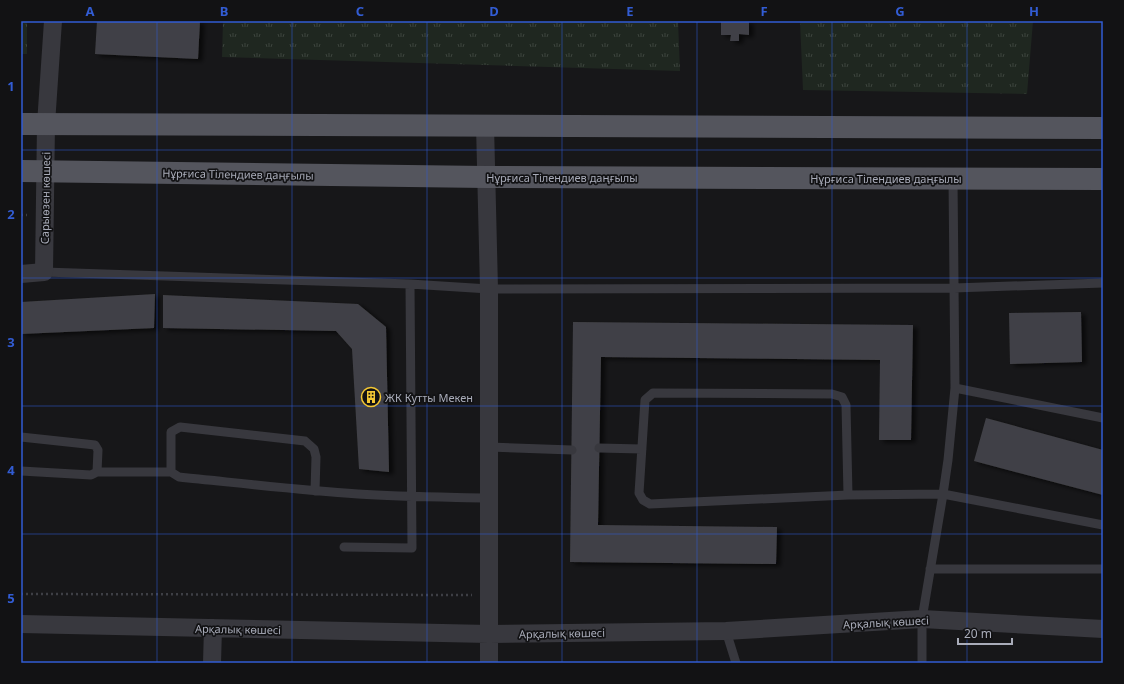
<svg xmlns="http://www.w3.org/2000/svg" width="1124" height="684" font-family="'Noto Sans',sans-serif">
<style>
.grass{fill:url(#grass-tufts)}
.building{fill:#414146;filter:url(#shadow)}
.lines{fill:none;stroke-linecap:round;stroke-linejoin:round}
.path{stroke:#3e3f45;stroke-width:2.5;stroke-dasharray:2 3;stroke-linecap:butt}
.service{stroke:#38383e;stroke-width:9}
.minor{stroke:#38383e;stroke-width:18}
.primary{stroke:#54555d;stroke-width:22}
.grid{fill:none;stroke:#325cd3;stroke-width:1;stroke-opacity:0.55}
.labels{text-anchor:middle;dominant-baseline:central;stroke-width:3.5;stroke-linejoin:round;paint-order:stroke}
.street-label{font-size:11px;fill:#a9acb9;stroke:#121214}
.poi-label{font-size:11px;fill:#a9acb9;stroke:#121214;text-anchor:start}
.neatline{fill:none;stroke:#325cd3;stroke-width:1.5}
.grid-label{font-size:13px;text-anchor:middle;font-weight:bold;fill:#325cd3}
</style>
<defs>
<pattern id="grass-tufts" width="24" height="20" patternUnits="userSpaceOnUse"><rect width="24" height="20" fill="#1f2720"/><path d="M3 7l-1-3M5 7V3M7 7l1-3M15 17l-1-3M17 17v-4M19 17l1-3" fill="none" stroke="#3d443e"/></pattern>
<filter id="shadow"><feDropShadow dx="4.5" dy="2.5" stdDeviation="2" flood-color="#0009"/></filter>
</defs>
<rect width="100%" height="100%" fill="#171719"/>
<path class="grass" d="M21,21H27V54H21Z
M223,21H678L680,71L222,57Z
M800,21H1033L1027,94L803,90Z"/>
<path class="building" d="M97,21H200L198,59L95,54Z
M721,21H749V35L739,34V41H730L731,35H721Z
M155,294L154,328L21,334V302Z
M163,295L358,304L386,327L389,472L359,469L352,349L336,331L163,328Z
M1081,312L1082,362L1010,364L1009,313Z
M573,322L913,325L911,440H879L880,360L601,357L598,525L777,527L776,564L570,562Z
M986,418L1103,450V495L974,461Z"/>
<g class="lines">
<path class="path" d="M21,215H27
M21,594L472,595"/>
<path class="service" d="M953,179L955,388
M44,272L410,284L489,289L954,288L1103,283
M1103,418L955,388L948,460L943,494L1103,525
M21,437L86,444L95,445L98,450L97,472L91,475L21,471
M489,447L572,450
M599,448L642,449
M97,472H171
M315,491L316,457L314,449L305,441L180,427L171,432V472L179,477C239,483 298,490 358,494C402,497 445,497 489,498
M848,495L846,405L842,397L832,394L653,393L645,400L639,493L643,500L650,504L848,495L943,494L922,619V663
M344,547L412,548L410,284
M930,569H1103
M726,631L736,663"/>
<path class="minor" d="M485,125L489,289V663
M21,274L44,272L46,124L53,21
M21,624L489,634L726,631L922,619L1103,629
M212,663L213,628"/>
<path class="primary" d="M21,124L1103,128
M21,171L486,177L1103,179"/>
</g>
<path class="grid" d="M157,21V663M292,21V663M427,21V663M562,21V663M697,21V663M832,21V663M967,21V663M21,150H1103M21,278H1103M21,406H1103M21,534H1103"/>
<defs>
<symbol id="building-ring" viewBox="-11 -11 22 22"><circle r="9.5" fill="#121214" stroke="#f3c734" stroke-width="1.5"/><path d="M-4-6H4V6H1V3H-1V6H-4ZM-2.5-4.3h1.7v1.8h-1.7ZM.8-4.3h1.7v1.8H.8ZM-2.5-1h1.7V.8h-1.7ZM.8-1h1.7V.8H.8Z" fill="#f3c734"/></symbol>
</defs>
<g fill-rule="evenodd">
<use href="#building-ring" x="360" y="386" width="22" height="22"/>
</g>
<g class="labels">
<g class="street-label">
<text transform="translate(238 174) rotate(1)">Нұрғиса Тілендиев даңғылы</text>
<text x="562" y="177">Нұрғиса Тілендиев даңғылы</text>
<text x="886" y="178">Нұрғиса Тілендиев даңғылы</text>
<text transform="translate(45 198) rotate(-89)">Сарыөзен көшесі</text>
<text transform="translate(886 622) rotate(-3)">Арқалық көшесі</text>
<text transform="translate(238 629) rotate(1)">Арқалық көшесі</text>
<text transform="translate(562 633) rotate(-1)">Арқалық көшесі</text>
</g>
<g class="poi-label">
<text x="385" y="397">ЖК Кутты Мекен</text>
</g>
</g>
<rect width="1124" height="684" fill="none" stroke="#121214" stroke-width="44"/>
<path d="M958 638v6h54v-6" fill="none" stroke="#a9acb9" stroke-width="2"/>
<text x="964" y="638" font-size="12" fill="#a9acb9" stroke="#121214" stroke-width="3" paint-order="stroke">20 m</text>
<rect x="22" y="22" width="1080" height="640" class="neatline"/>
<g class="grid-label">
<text x="90" y="16">A</text>
<text x="224" y="16">B</text>
<text x="360" y="16">C</text>
<text x="494" y="16">D</text>
<text x="630" y="16">E</text>
<text x="764" y="16">F</text>
<text x="900" y="16">G</text>
<text x="1034" y="16">H</text>
<text x="11" y="91">1</text>
<text x="11" y="219">2</text>
<text x="11" y="347">3</text>
<text x="11" y="475">4</text>
<text x="11" y="603">5</text>
</g>
</svg>
